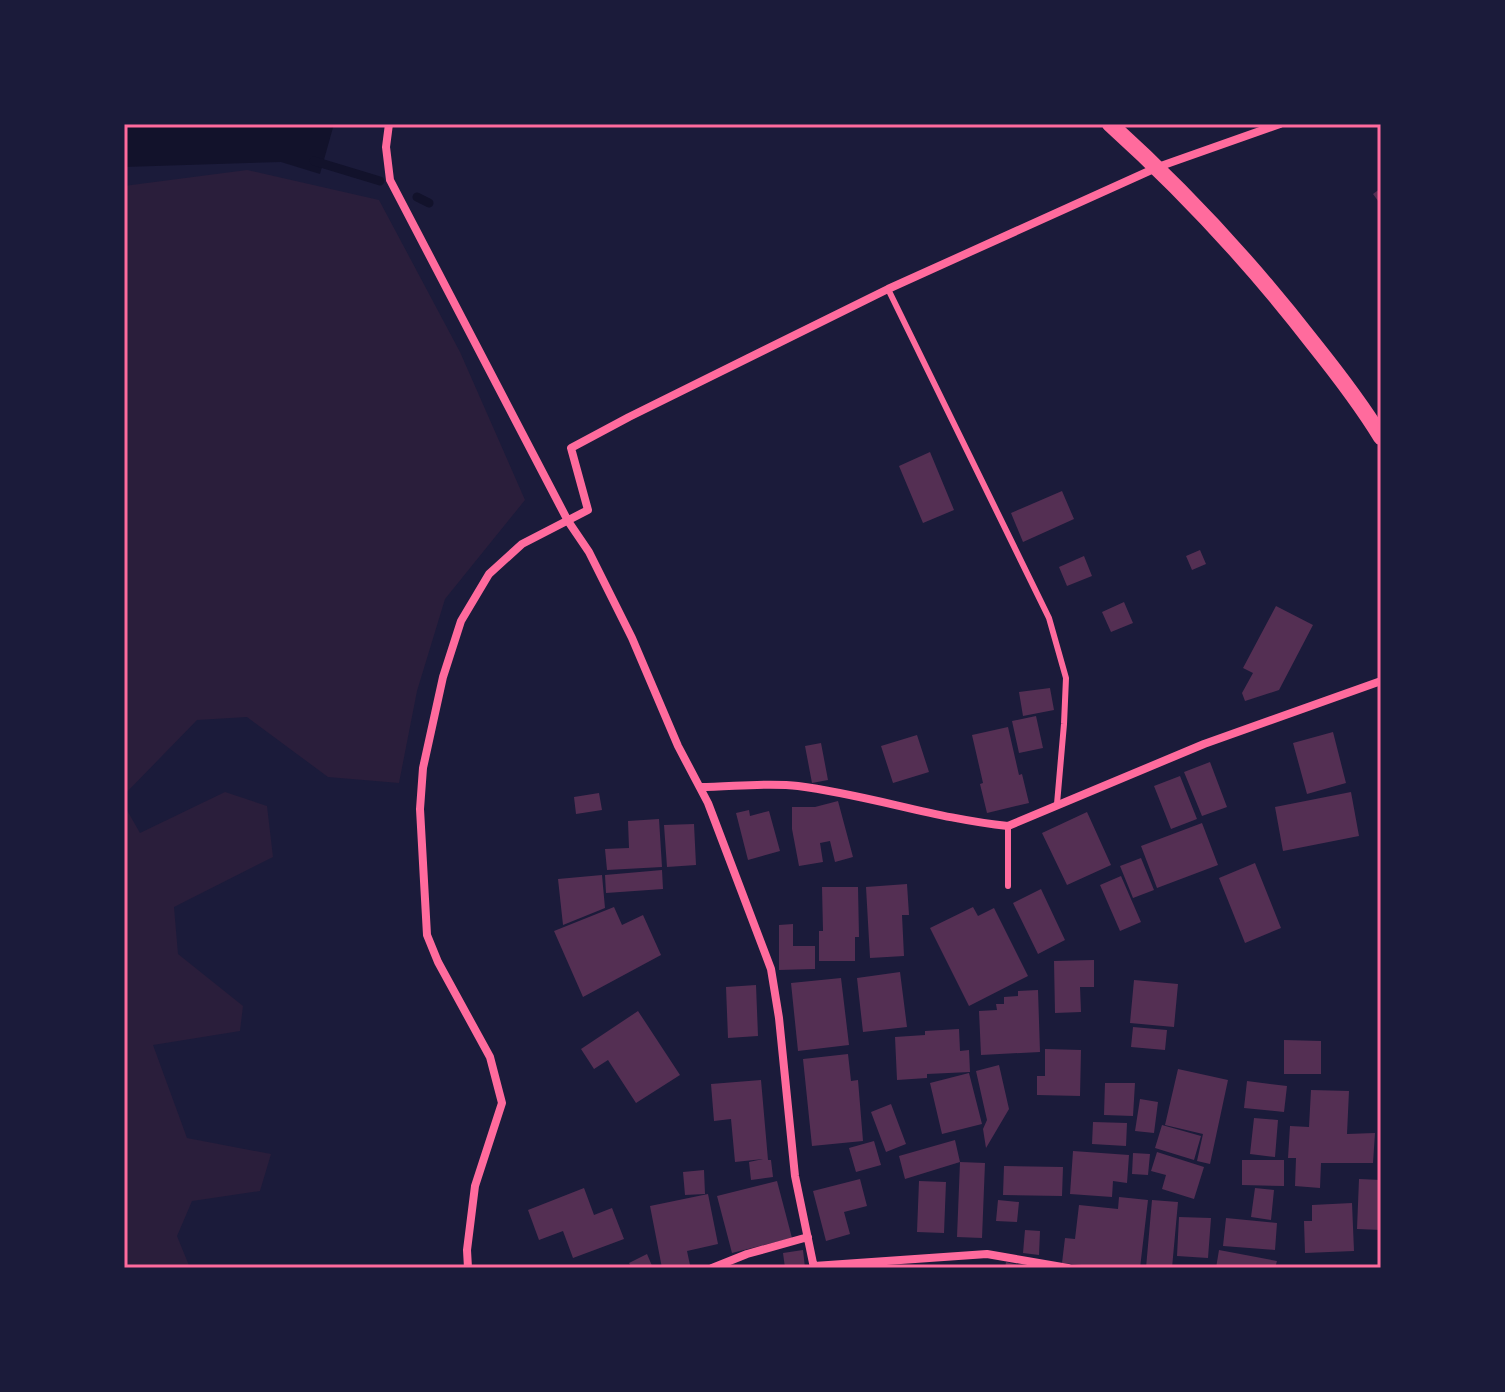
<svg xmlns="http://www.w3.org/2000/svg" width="1505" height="1392" font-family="Figtree,sans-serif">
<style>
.green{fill:#2a1e3b}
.water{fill:#12122b}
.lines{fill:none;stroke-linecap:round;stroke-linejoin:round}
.stream{stroke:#12122b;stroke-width:9}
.building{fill:#542f53}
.service{stroke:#ff6b9d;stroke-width:6}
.minor{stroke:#ff6b9d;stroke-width:8}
.secondary{stroke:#ff6b9d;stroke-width:16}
.neatline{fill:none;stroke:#ff6b9d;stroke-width:3}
</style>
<rect width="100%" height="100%" fill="#1b1b3a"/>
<path class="green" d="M247,170L379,200L460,352L525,500L445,599L417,691L399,783L328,777L247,717L197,720L124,795V186Z
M225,792L267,806L273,857L174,907L178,954L243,1006L240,1031L153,1045L187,1138L271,1154L260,1191L192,1201L177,1236L190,1268H124V805L140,833Z"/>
<path class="water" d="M124,124H334L320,174L281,162L124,167Z"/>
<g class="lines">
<path class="stream" d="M314,161L380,181
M417,197L429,203"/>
</g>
<path class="building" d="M1381,188V205L1373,194Z
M930,452L954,510L923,523L899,466Z
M1062,491L1074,519L1023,542L1011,513Z
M1200,550L1206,564L1192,570L1186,556Z
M1084,556L1092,576L1067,586L1059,567Z
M1124,602L1133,623L1111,632L1102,612Z
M1276,606L1313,625L1279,690L1245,701L1242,693L1253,673L1243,668Z
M1050,688L1054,710L1023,716L1019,692Z
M1036,716L1043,748L1019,753L1012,721Z
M1008,727L1019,775L1022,774L1029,803L987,813L980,784L983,783L972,735Z
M1333,732L1346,783L1307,794L1293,743Z
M917,735L929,772L893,783L881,746Z
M821,743L828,780L812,783L805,746Z
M1210,762L1227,807L1202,816L1184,772Z
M1180,776L1197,819L1171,829L1154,786Z
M1351,792L1359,836L1283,851L1275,807Z
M599,793L602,810L576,814L574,797Z
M838,801L853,857L835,862L830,841L820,843L823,862L799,866L792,829V807H815Z
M749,810L750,816L769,811L780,851L748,860L736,813Z
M1087,812L1111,865L1067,885L1042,833Z
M659,819L662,867L607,870L605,849L629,848L628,821Z
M1202,823L1218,865L1157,888L1141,846Z
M694,824L696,865L667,867L664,825Z
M1141,858L1154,890L1133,898L1120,866Z
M1255,863L1281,928L1245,943L1219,878Z
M662,870L663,889L606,893L605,875Z
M602,875L605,908L563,925L558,879Z
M1121,876L1141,922L1120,931L1100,885Z
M907,884L909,915H902L904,956L870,958L866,887Z
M822,887H858L859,937H855V961H819V931H823Z
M1041,889L1065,940L1038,954L1013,903Z
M614,907L622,925L643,915L661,955L583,997L554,931Z
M973,907L978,916L994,908L1028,976L969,1006L930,928Z
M793,924V946H815V969L779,970V925Z
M1094,960V987H1080L1081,1012L1055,1013L1054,961Z
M900,972L907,1027L863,1032L857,978Z
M841,978L849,1045L798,1051L791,983Z
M1134,980L1178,984L1174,1027L1130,1023Z
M756,985L758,1036L728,1038L726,987Z
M1038,990L1040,1052L981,1055L979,1011L997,1010L996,1004H1004V997L1018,996V991Z
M638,1011L680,1075L636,1103L608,1060L594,1069L581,1049Z
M1133,1027L1167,1030L1165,1050L1131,1047Z
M959,1029L960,1051L969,1050L970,1072L927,1074V1078L897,1080L895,1037L925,1035V1031Z
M1284,1040L1321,1041V1074H1284Z
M1045,1049L1081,1050L1080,1096L1037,1095V1076H1045Z
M848,1054L851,1081L858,1080L863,1141L812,1146L803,1059Z
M999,1065L1009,1109L986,1148L983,1129L987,1120L976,1071Z
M1178,1069L1228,1080L1210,1164L1197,1161L1203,1134L1165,1125Z
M969,1073L982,1124L942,1134L930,1083Z
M761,1080L768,1160H771L773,1177L751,1180L749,1162L763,1159L735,1162L731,1119L714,1121L711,1084Z
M1247,1081L1287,1086L1284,1112L1244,1108Z
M1105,1083H1135L1133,1116L1104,1115Z
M1311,1090L1349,1091L1347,1134L1375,1133L1373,1163H1321L1320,1188L1295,1186L1296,1158H1288L1290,1126L1309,1127Z
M1140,1099L1158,1102L1154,1133L1135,1131Z
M891,1104L906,1144L886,1152L871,1112Z
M1254,1118L1278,1120L1275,1157L1250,1154Z
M1093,1122L1127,1123L1126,1146L1092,1144Z
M1162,1125L1201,1136L1194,1160L1155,1148Z
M955,1140L960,1162L905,1179L899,1156Z
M874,1141L881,1165L856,1172L849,1148Z
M1073,1151L1129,1155L1127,1183L1113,1181L1112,1197L1070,1194Z
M1157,1152L1204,1167L1194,1199L1162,1189L1166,1175L1151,1171Z
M1133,1153L1150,1154L1148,1175L1132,1174Z
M1242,1160H1284V1186L1242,1185Z
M960,1162L985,1163L982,1238L957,1237Z
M1004,1166L1063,1167L1062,1196L1003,1195Z
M704,1170L705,1194L685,1195L683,1172Z
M860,1179L867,1206L844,1212L850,1234L826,1241L813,1191Z
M1359,1179L1381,1180V1230L1357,1229Z
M777,1181L792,1238L732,1253L717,1196Z
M919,1181L946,1182L944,1233L917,1232Z
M584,1188L594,1215L612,1208L624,1239L573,1258L563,1231L539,1240L528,1210Z
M1255,1188L1274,1190L1271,1220L1251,1217Z
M708,1194L718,1244L687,1251L690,1265L662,1268L650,1206Z
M1119,1197L1148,1200L1140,1268H1111L1062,1263L1065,1238L1075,1239L1079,1205L1118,1209Z
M998,1200L1019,1202L1017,1222L996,1221Z
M1152,1200L1178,1202L1172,1268H1146Z
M1352,1203L1354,1251L1305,1253L1304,1221H1312V1205Z
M1179,1217L1211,1218L1208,1258L1177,1256Z
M1226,1218L1277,1223L1275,1250L1223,1246Z
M1025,1230L1040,1231L1039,1255L1023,1253Z
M803,1250L805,1268H785L783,1253Z
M1219,1250L1277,1261L1275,1268H1216Z
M647,1254L653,1268H632L629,1263Z
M1006,1262L1026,1267V1268H1005Z"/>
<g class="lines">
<path class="service" d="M888,289L1049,618L1066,678L1064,724L1057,804
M1008,886V826"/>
<path class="minor" d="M389,124L386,147L390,180L568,521L589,552L632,638L678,746L708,803L771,969L779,1018L795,1176L814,1268
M700,787C731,787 768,782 798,786C869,795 937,819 1008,826L1204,744L1381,681
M814,1266L987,1254L1068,1268
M468,1268L467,1250L475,1186L502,1103L490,1057L438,962L427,935L420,809L423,768L443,677L461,621L489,574L522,544L588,510L571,448L629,417L888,289L1158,167L1280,124
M712,1268L747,1254L808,1237"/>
<path class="secondary" d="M1110,124C1184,191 1252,264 1313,343C1337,373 1361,404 1381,437"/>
</g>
<rect width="1505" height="1392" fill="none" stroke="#1b1b3a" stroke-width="252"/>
<rect x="126" y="126" width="1253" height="1140" class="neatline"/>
</svg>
